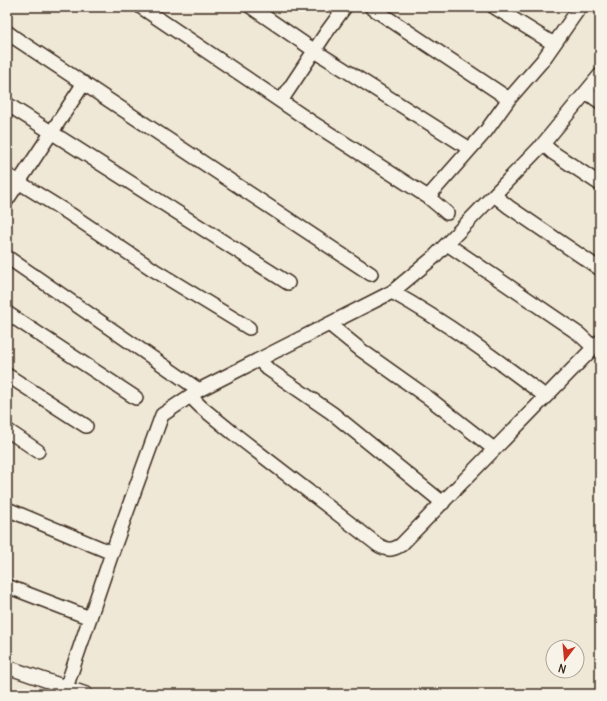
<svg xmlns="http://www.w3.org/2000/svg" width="607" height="701" font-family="Delius,sans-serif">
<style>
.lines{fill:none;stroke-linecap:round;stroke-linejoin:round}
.minor-casing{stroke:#3b2a1e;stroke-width:16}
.minor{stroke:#f7f3e8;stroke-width:13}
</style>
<rect width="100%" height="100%" fill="#f0e8d6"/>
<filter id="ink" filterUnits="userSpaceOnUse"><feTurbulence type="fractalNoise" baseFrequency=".025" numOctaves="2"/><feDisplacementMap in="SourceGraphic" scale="8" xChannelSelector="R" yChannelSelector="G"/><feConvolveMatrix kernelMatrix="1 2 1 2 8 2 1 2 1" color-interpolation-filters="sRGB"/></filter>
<g filter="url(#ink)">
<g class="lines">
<defs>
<path id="minor" d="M141,7L313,123L428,197L447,213
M251,7L315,51L470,149
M371,7L509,99
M494,7L554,44
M7,32L15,38L371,274
M586,92L600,102
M281,101L326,33L345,7
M7,104L288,283
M543,144L552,152L600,184
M7,175L70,214L154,270L249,328
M494,195L509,207L600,269
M428,197L486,131L509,99L543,60L580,7
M7,200L84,83
M447,244L579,334L593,347
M7,257L199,390
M392,292C446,322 496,359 545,396
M7,313L136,398
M329,324L361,350L430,399L494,449
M259,360L268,369L332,413L443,503
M7,375L86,426
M190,396L201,407L233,433L378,545C387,550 391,551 401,545L600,341
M7,430L38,451
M7,509L112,553
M7,586L90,618
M7,667L86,694
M64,694L112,553L162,415L199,390L392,292L433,258L543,144L600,75"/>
</defs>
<use href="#minor" class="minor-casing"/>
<use href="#minor" class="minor"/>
</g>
</g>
<rect width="607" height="701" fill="none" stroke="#f7f3e8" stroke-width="24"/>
<rect x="12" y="12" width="583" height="677" fill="none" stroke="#3b2a1e" stroke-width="1.5" filter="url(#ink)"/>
<g transform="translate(565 659) rotate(196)"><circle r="19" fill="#f7f3e8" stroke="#aca397"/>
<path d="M0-3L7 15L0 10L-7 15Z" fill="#c8321e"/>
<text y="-6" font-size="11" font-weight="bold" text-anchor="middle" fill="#3b2a1e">N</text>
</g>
</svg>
